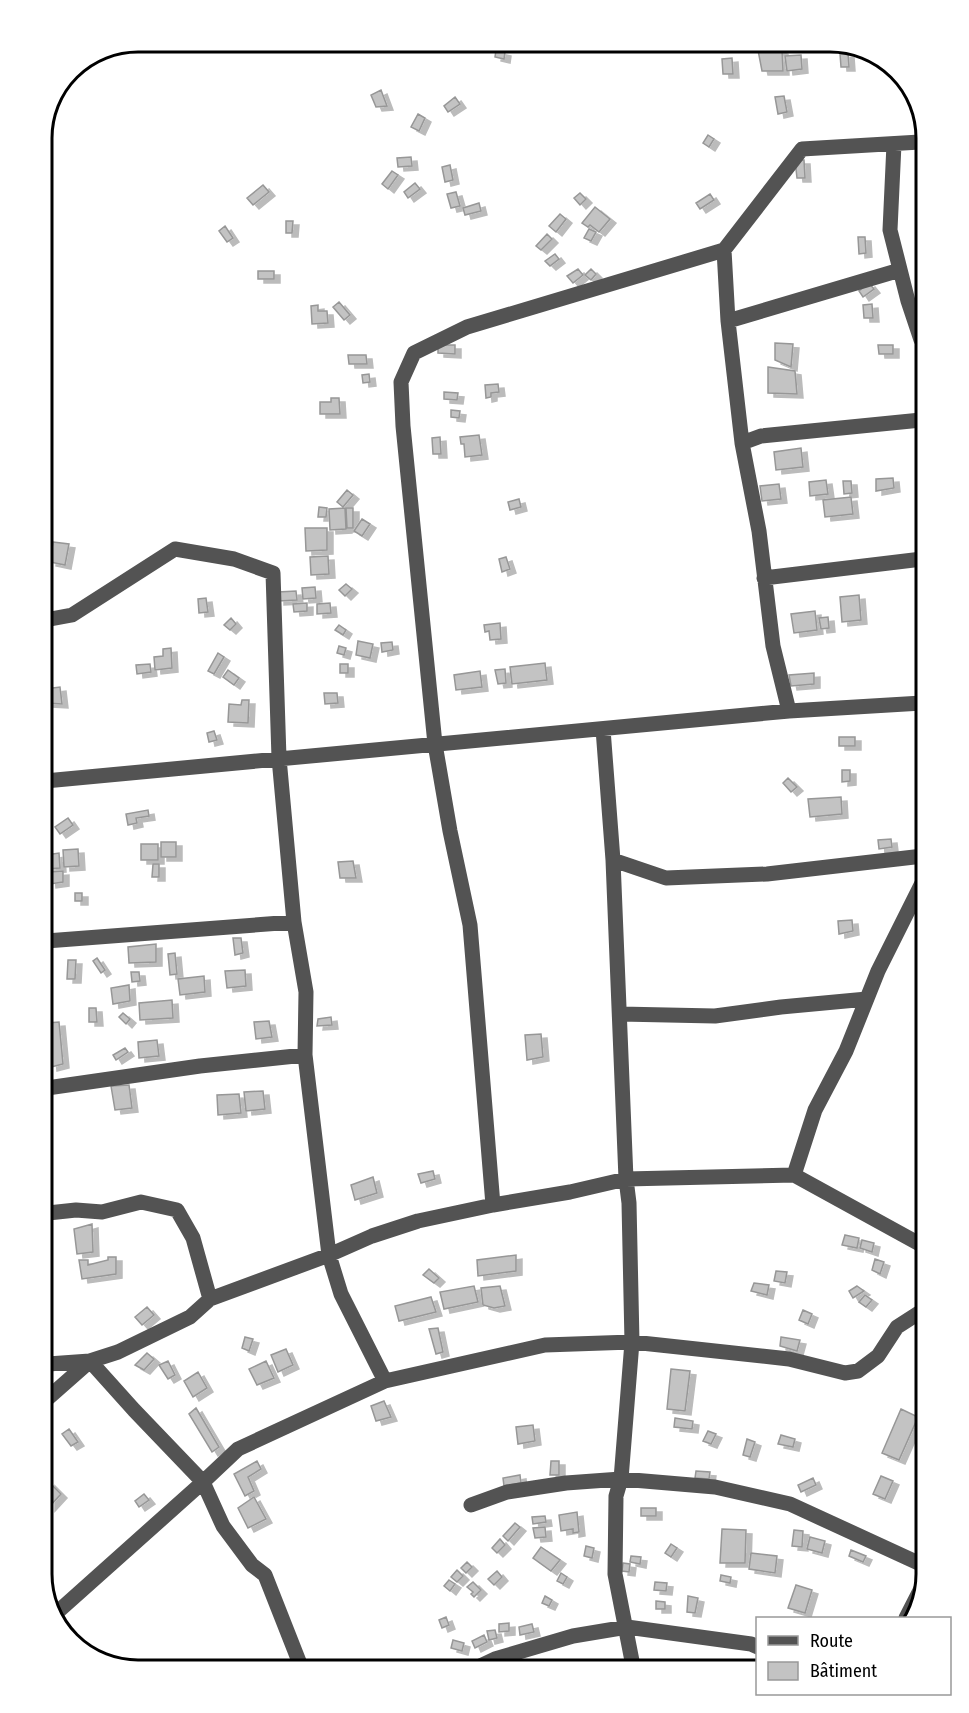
<svg xmlns="http://www.w3.org/2000/svg" width="969" height="1713" font-family="'Fira Sans Condensed',sans-serif">
<style>
.building{fill:#c3c3c3;stroke:#979797;stroke-width:1.5;filter:url(#shadow)}
.lines{fill:none;stroke-linecap:round;stroke-linejoin:round}
.minor{stroke:#535353;stroke-width:15}
.rim{fill:none;stroke:#000;stroke-width:3}
</style>
<defs>
<filter id="shadow"><feDropShadow dx="6" dy="4" stdDeviation="0" flood-color="#0004"/></filter>
</defs>
<rect width="100%" height="100%" fill="#fff"/>
<path class="building" d="M757,45L782,50L783,71H762Z
M496,50L505,52L504,59L495,57Z
M848,53L849,67H841L840,54Z
M801,55L802,69L787,71L785,56Z
M732,58L733,74H723L722,59Z
M381,90L387,106L376,107L371,95Z
M784,96L787,112L778,114L775,97Z
M455,97L460,104L448,112L444,106Z
M418,114L425,118L419,131L411,127Z
M708,135L714,139L709,147L703,143Z
M411,157L412,166L398,167L397,158Z
M795,160H804L805,178H797Z
M450,165L453,180L445,182L442,167Z
M392,171L398,175L388,189L382,184Z
M415,183L420,189L408,198L404,192Z
M263,185L269,192L253,205L247,198Z
M456,192L460,206L451,208L447,194Z
M580,193L586,199L580,205L574,198Z
M710,194L714,200L700,209L696,203Z
M479,203L481,211L465,215L463,208Z
M595,207L610,219L599,232L590,225L588,227L582,223Z
M560,214L566,219L556,232L549,226Z
M916,219H920V257Z
M286,221H293L292,233H286Z
M225,226L233,238L227,242L219,231Z
M589,229L596,232L591,241L584,238Z
M547,234L552,239L541,250L536,246Z
M858,237H865L866,253L859,254Z
M555,254L559,259L550,266L545,261Z
M578,269L583,275L573,283L567,276Z
M591,269L596,274L591,280L585,275Z
M258,271H274V279H258Z
M869,283L874,289L863,297L859,291Z
M339,302L350,315L344,320L333,307Z
M872,304L873,318H864L863,305Z
M318,305V311H327L328,323L312,324L311,306Z
M775,343L793,344L791,367L775,360Z
M438,345H455V354L438,353Z
M878,345H893V354H879Z
M348,355H366L367,364H349Z
M768,367L795,371L797,394L768,393Z
M369,374L370,382L363,383L362,375Z
M498,384L499,392L491,393V397L486,398L485,385Z
M444,392L458,393L457,400L444,399Z
M331,398H339L340,414H320V402H331Z
M451,410L460,411L459,418L451,417Z
M479,435L482,455L465,457L464,444H461L460,437Z
M440,437L441,454H433L432,438Z
M801,448L803,467L776,470L774,452Z
M893,478L894,488L876,491V479Z
M826,480L828,494L810,496L809,482Z
M843,481H851L852,493L844,494Z
M779,484L781,499L762,501L760,486Z
M347,490L353,495L343,507L337,502Z
M851,497L853,514L825,517L823,500Z
M519,499L521,507L510,510L508,502Z
M319,507L327,508L326,517H318Z
M345,508L346,529L330,530L329,509Z
M346,508H353V528H347Z
M362,519L370,524L362,536L354,531Z
M305,528H327V550L306,551Z
M53,542L69,544L65,565L50,562Z
M328,556L329,574L311,575L310,557Z
M506,557L510,569L502,572L499,559Z
M346,584L352,589L345,596L339,590Z
M315,587L316,598L303,599L302,588Z
M296,591L297,600L278,601V592Z
M859,595L861,620L842,622L840,597Z
M206,598L208,612L199,613L198,599Z
M307,603V611L294,612L293,604Z
M330,603L331,613L317,614V604Z
M815,611L817,630L794,633L791,614Z
M828,617L829,628L821,629L819,618Z
M231,618L236,624L230,630L224,625Z
M500,623L501,639L490,640L489,631L485,632L484,625Z
M339,625L346,630L343,635L335,630Z
M358,641L373,644L370,658L356,655Z
M392,642L393,650L382,652L381,643Z
M339,646L346,648L344,655L337,653Z
M171,648L172,668L155,670L154,657L163,656V649Z
M218,653L224,657L214,674L208,671Z
M545,663L547,680L512,684L510,667Z
M150,664L151,672L137,674L136,665Z
M340,664H348V673H340Z
M505,669L506,683L498,684L495,670Z
M228,670L239,678L234,685L223,677Z
M480,671L482,687L456,690L454,675Z
M814,673V684L791,686L789,675Z
M60,687L62,704L46,703L45,689Z
M324,693H337L338,703L325,704Z
M242,700H249L248,723L228,722L229,704L241,705Z
M214,731L217,740L209,742L207,733Z
M839,737H855V746H839Z
M842,770H850V781L842,782Z
M788,778L797,787L791,792L783,783Z
M841,797L842,814L810,817L808,799Z
M148,810L149,816L136,818L137,823L128,825L126,814Z
M68,818L73,825L60,834L55,827Z
M891,839L892,847L879,849L878,840Z
M161,842H176V857H161Z
M141,844H158V860H141Z
M78,849L79,866L64,867L63,850Z
M59,853L60,868L46,869V855Z
M353,861L356,878H340L338,862Z
M153,864H159V877H152Z
M63,871V882L50,884L49,872Z
M75,893H82V901H75Z
M852,920L853,931L839,934L838,921Z
M233,938H241L243,953L235,955Z
M156,944V962L129,963L128,947Z
M175,953L177,974L170,975L168,954Z
M97,958L105,970L101,973L93,961Z
M68,960H76L75,979H67Z
M245,970L246,986L227,988L225,971Z
M131,972H139L140,981L132,982Z
M204,976L205,992L180,995L178,979Z
M129,985L130,1001L113,1004L111,988Z
M172,1000L173,1018L140,1020L139,1003Z
M89,1008H96L97,1022H89Z
M123,1013L130,1019L126,1024L119,1017Z
M331,1017L332,1025L317,1026L318,1019Z
M269,1021L272,1037L256,1039L254,1022Z
M59,1022L63,1064L51,1067L47,1023Z
M541,1034L543,1057L527,1060L525,1035Z
M157,1040L159,1056L139,1058L138,1042Z
M125,1048L128,1052L116,1060L113,1055Z
M129,1085L132,1108L115,1110L111,1086Z
M263,1091L265,1109L246,1111L244,1092Z
M239,1094L241,1113L218,1115L217,1095Z
M433,1171L435,1179L421,1183L418,1174Z
M373,1177L377,1193L355,1200L351,1185Z
M92,1224L93,1252L77,1254L74,1229Z
M845,1235L859,1238L857,1248L842,1245Z
M862,1240L874,1243L872,1252L860,1248Z
M516,1255V1271L478,1276L477,1260Z
M108,1257H116V1274L82,1279L79,1260H88V1265L108,1260Z
M875,1259L884,1262L880,1274L872,1270Z
M429,1269L439,1278L434,1283L423,1275Z
M776,1271L787,1272L785,1283L774,1281Z
M754,1283L769,1285L767,1295L751,1291Z
M474,1286L478,1302L444,1309L440,1292Z
M500,1286L505,1306L494,1308L483,1305L481,1288Z
M857,1286L864,1291L853,1298L849,1291Z
M865,1295L872,1300L866,1307L859,1302Z
M431,1297L436,1312L399,1321L395,1306Z
M147,1307L154,1315L142,1325L135,1317Z
M803,1310L812,1314L808,1324L799,1320Z
M438,1328L443,1352L436,1354L429,1329Z
M245,1337L253,1339L249,1351L242,1348Z
M781,1337L800,1340L797,1351L780,1346Z
M286,1349L293,1365L278,1372L271,1355Z
M147,1353L154,1359L144,1370L135,1365Z
M168,1361L175,1375L168,1379L159,1365Z
M266,1361L274,1378L257,1385L249,1369Z
M671,1369L690,1371L685,1411L667,1409Z
M198,1372L207,1388L193,1397L184,1381Z
M384,1401L391,1417L376,1421L371,1406Z
M196,1408L219,1447L212,1452L189,1414Z
M901,1409L918,1417L899,1460L882,1453Z
M675,1418L693,1421L692,1429L674,1427Z
M533,1425L535,1441L518,1444L516,1427Z
M69,1429L78,1442L71,1446L62,1434Z
M708,1431L716,1434L711,1444L703,1441Z
M781,1435L795,1439L793,1447L778,1444Z
M747,1439L755,1442L750,1457L743,1455Z
M257,1461L261,1469L248,1477L254,1491L245,1496L234,1474Z
M551,1461H559V1475H550Z
M696,1471L710,1472L709,1479L695,1478Z
M520,1475L521,1483L504,1486L503,1478Z
M881,1476L893,1481L885,1499L873,1494Z
M813,1478L816,1485L801,1492L798,1485Z
M49,1482L61,1494L49,1507Z
M144,1494L149,1500L139,1507L135,1501Z
M254,1497L266,1519L248,1528L238,1508Z
M641,1508H656V1516H641Z
M577,1512L579,1532L573,1533V1529L561,1531L559,1515Z
M545,1516L546,1522L533,1524L532,1517Z
M515,1523L520,1527L508,1541L503,1536Z
M545,1527L546,1537L535,1538L533,1528Z
M722,1529L746,1530L745,1563H720Z
M794,1530L803,1531L802,1547L792,1546Z
M810,1537L825,1541L822,1553L807,1549Z
M500,1539L505,1545L497,1553L492,1548Z
M671,1544L677,1548L671,1557L665,1553Z
M586,1546L594,1548L592,1558L584,1556Z
M541,1547L560,1560L551,1571L533,1558Z
M851,1550L866,1556L863,1562L849,1556Z
M751,1553L777,1556L775,1573L749,1569Z
M631,1556L641,1557L640,1564L630,1562Z
M467,1562L472,1567L466,1573L461,1568Z
M623,1563L630,1564L629,1572L622,1571Z
M457,1570L463,1576L457,1582L451,1577Z
M497,1571L502,1577L494,1585L488,1579Z
M561,1573L567,1577L563,1584L557,1581Z
M721,1575L731,1577L730,1583L720,1581Z
M449,1580L455,1584L450,1591L444,1586Z
M473,1582L481,1590L474,1597L471,1594L473,1592L467,1587Z
M655,1582L667,1583L666,1591L654,1590Z
M796,1585L812,1590L805,1613L788,1608Z
M545,1596L552,1600L549,1606L542,1603Z
M688,1596L698,1598L695,1613L687,1612Z
M656,1601L665,1602V1609H656Z
M446,1617L449,1625L442,1628L439,1620Z
M509,1623V1631L499,1632V1624Z
M532,1624L534,1632L520,1635L519,1627Z
M495,1630L497,1638L489,1640L487,1631Z
M484,1635L487,1642L475,1648L472,1641Z
M453,1640L464,1643L462,1651L451,1648Z"/>
<g class="lines">
<path class="minor" d="M894,144L890,230L908,301L921,340
M724,250L728,321L742,443
M728,321L900,270
M764,578L922,559
M45,620L72,615L175,549L234,559L273,573L279,758L294,922L306,992L305,1055L329,1255L341,1294L385,1381
M789,711L773,646L759,531L742,443L761,436L921,420
M603,729L613,860L626,1179L629,1203L632,1342L621,1479L616,1496L615,1574L633,1666
M45,781L789,711L922,703
M613,860L666,878L767,874L923,856
M46,941L294,922
M620,1014L715,1016L781,1007L867,999
M47,1088L200,1066L305,1055
M794,1175L925,1247
M493,1205L470,925L450,831L435,744L403,426L401,382L414,353L467,327L724,250L802,149L920,142
M48,1213L76,1210L102,1212L141,1202L177,1210L193,1238L210,1299
M48,1364L90,1361L118,1352L190,1317L210,1299L329,1255L372,1236L418,1221L493,1205L570,1192L626,1179L794,1175L815,1110L846,1051L878,971L923,881
M48,1398L90,1361L134,1410L203,1482L223,1526L252,1565L265,1575L302,1669
M471,1505L507,1492L566,1483L621,1479L715,1487L790,1504L927,1567
M53,1616L203,1482L238,1449L385,1381L545,1345L632,1342L789,1359L845,1373L858,1371L878,1356L897,1327L925,1309
M906,1618L927,1577
M478,1667L495,1659L573,1636L627,1627L751,1644L758,1647"/>
</g>
<path d="M0 0H969V1713H0ZM138 52H830A86 86 0 0 1 916 138V1574A86 86 0 0 1 830 1660H138A86 86 0 0 1 52 1574V138A86 86 0 0 1 138 52Z" fill="#fff" fill-rule="evenodd"/>
<path class="rim" d="M138 52H830A86 86 0 0 1 916 138V1574A86 86 0 0 1 830 1660H138A86 86 0 0 1 52 1574V138A86 86 0 0 1 138 52Z"/>
<rect x="756" y="1617" width="195" height="78" fill="#ffffff" stroke="#999999" stroke-width="1.5"/>
<rect x="768" y="1636" width="30" height="9" fill="#535353" stroke="#999999" stroke-width="1.5"/>
<text x="810" y="1647" font-size="18" fill="#000000">Route</text>
<rect x="768" y="1662" width="30" height="18" fill="#c3c3c3" stroke="#999999" stroke-width="1.5"/>
<text x="810" y="1677" font-size="18" fill="#000000">Bâtiment</text>
</svg>
